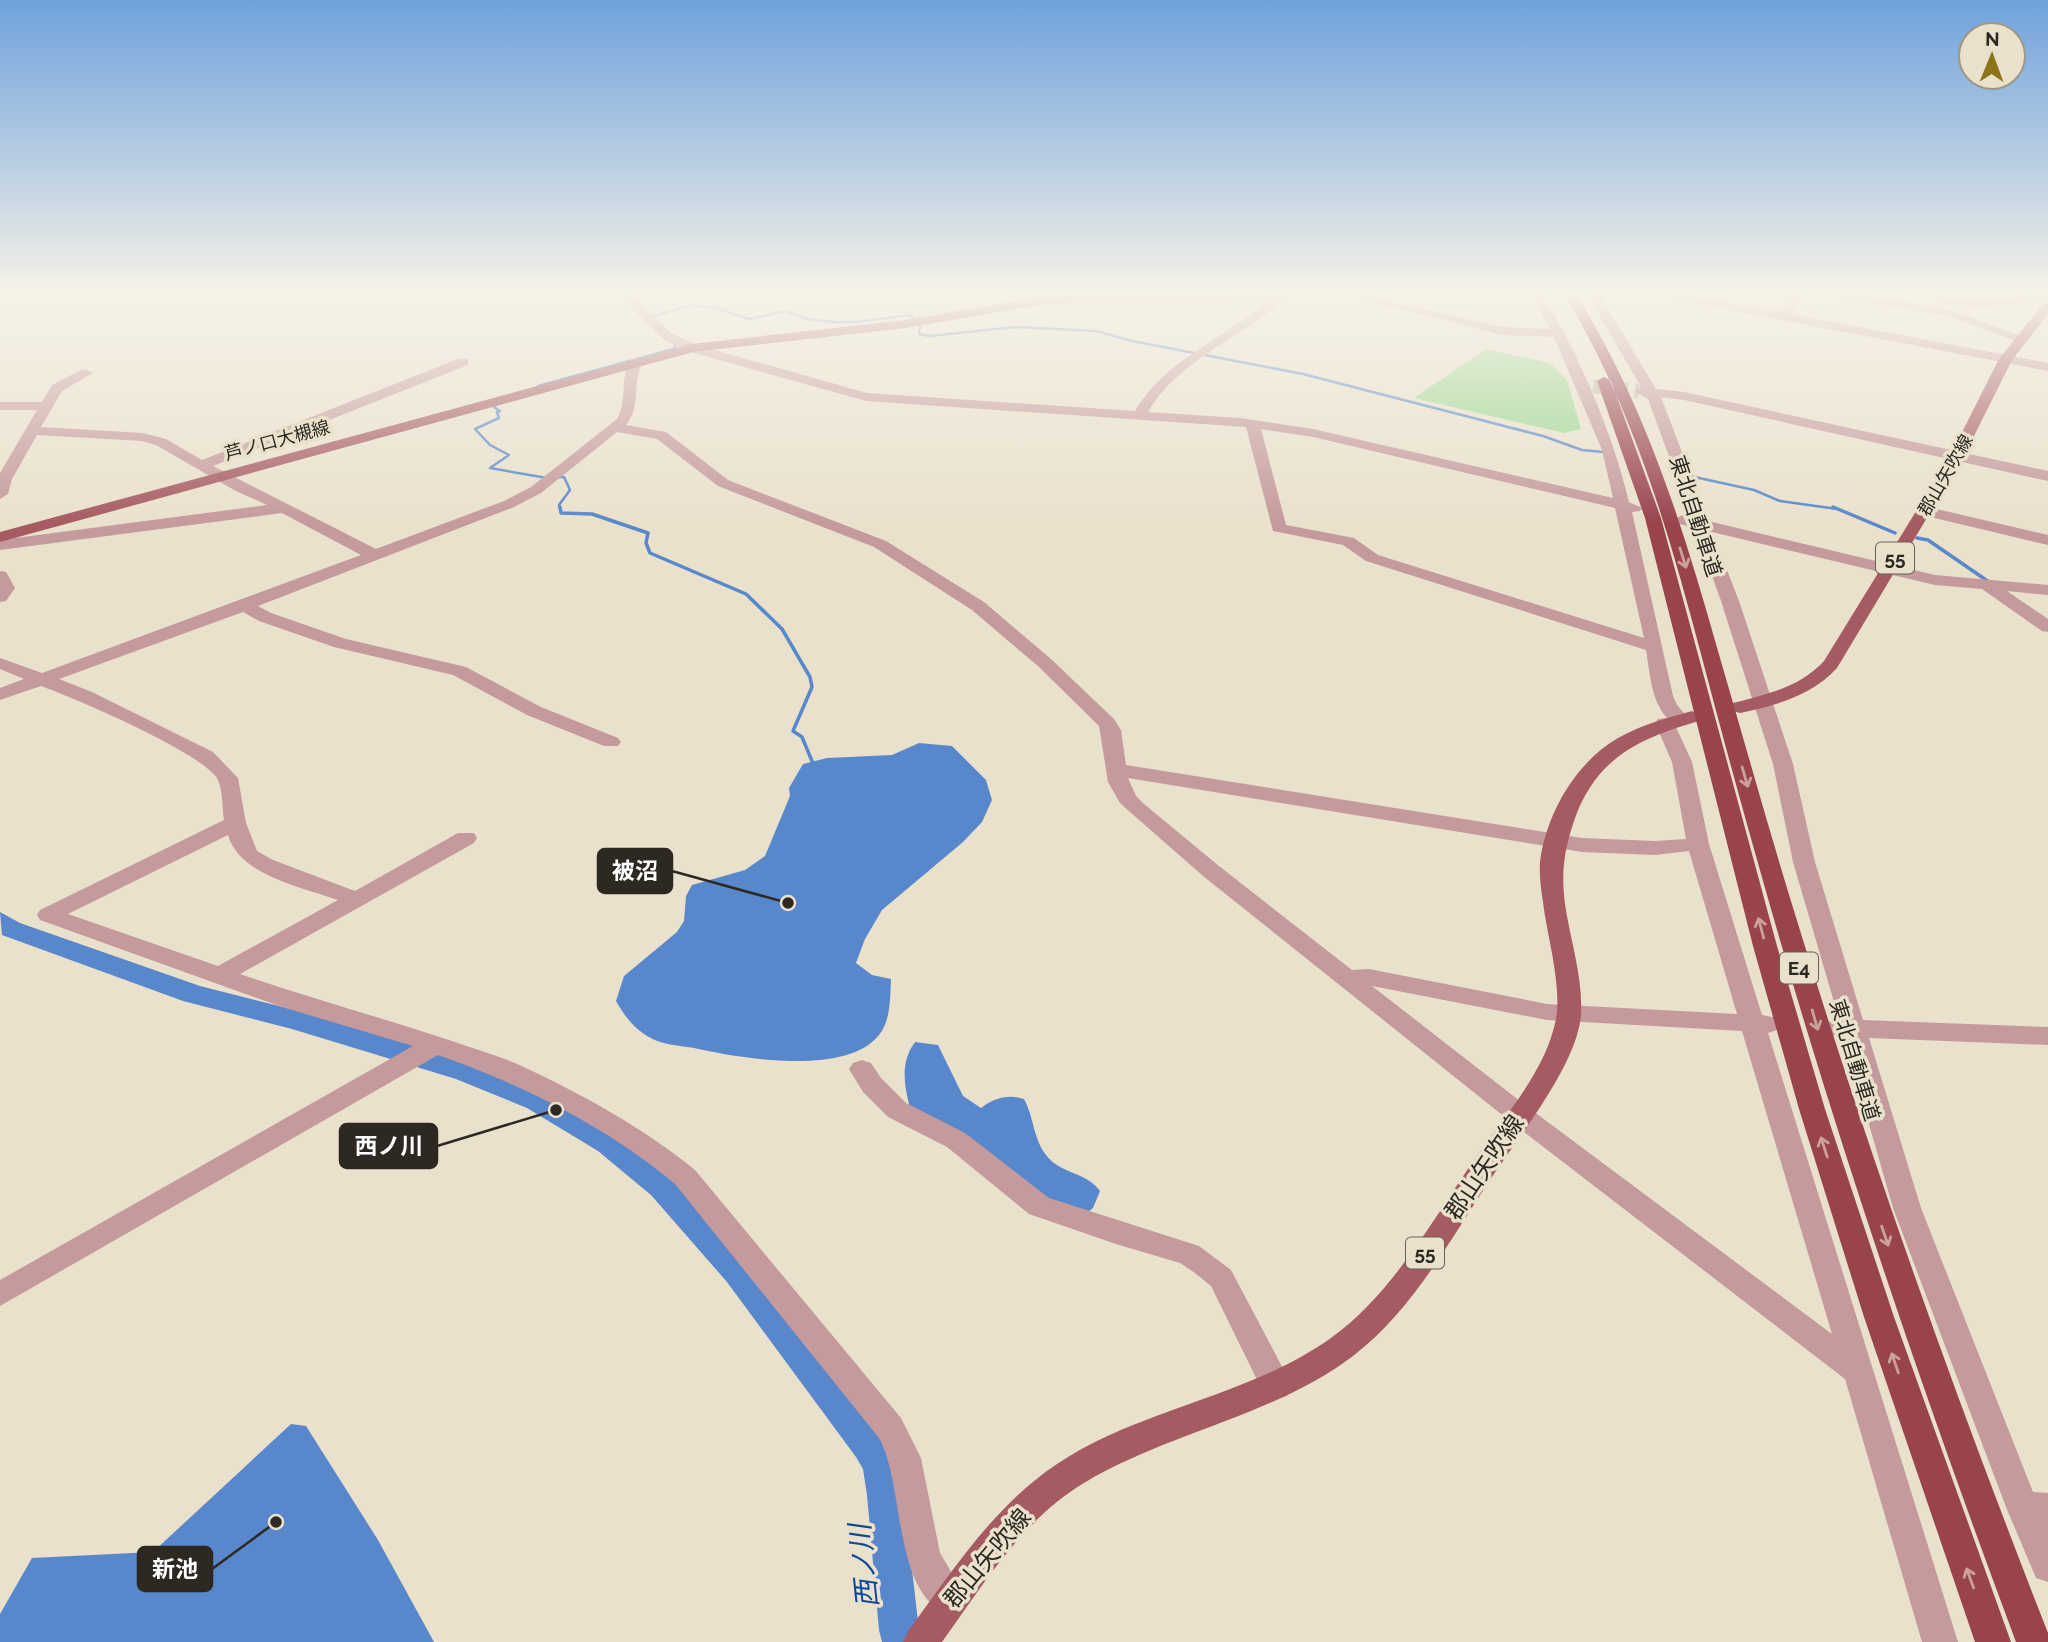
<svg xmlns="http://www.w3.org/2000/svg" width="2048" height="1642" font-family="Raleway,'Noto Sans JP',sans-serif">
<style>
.green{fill:#9bd692}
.water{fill:#5987cb}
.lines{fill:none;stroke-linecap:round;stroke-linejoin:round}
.stream-far1{stroke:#5987cb;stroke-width:2.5}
.stream{stroke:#5987cb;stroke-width:3.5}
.river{fill:#5987cb;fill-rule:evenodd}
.minor-tunnel{stroke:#c4bcab;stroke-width:14;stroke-dasharray:14 7;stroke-linecap:butt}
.minor{fill:#c59a9c;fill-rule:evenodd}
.major{fill:#a65b62;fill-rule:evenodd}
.highway{fill:#99434d;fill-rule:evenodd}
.oneway{stroke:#caa29a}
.labels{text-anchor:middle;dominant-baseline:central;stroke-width:7;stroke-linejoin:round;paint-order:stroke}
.far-street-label{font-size:18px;fill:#2d2922;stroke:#eae1cd}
.shield{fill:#eae1cd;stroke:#666055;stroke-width:2}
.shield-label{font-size:19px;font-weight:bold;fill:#2d2922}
.street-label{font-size:21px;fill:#2d2922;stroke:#eae1cd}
.near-street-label{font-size:24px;fill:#2d2922;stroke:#eae1cd}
.near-water-label{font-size:28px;font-style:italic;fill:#0a4899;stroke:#eae1cd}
.leader{fill:none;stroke:#2d2922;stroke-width:2.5}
.callout-dot{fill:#2d2922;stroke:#eae1cd;stroke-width:2.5}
.callout{fill:#2d2922;stroke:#2d2922;stroke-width:2.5}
.callout-label{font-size:23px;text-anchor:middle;font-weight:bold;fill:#fff}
</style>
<rect width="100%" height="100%" fill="#eae1cd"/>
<path class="green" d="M1486,349L1550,363L1567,380L1581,429L1564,433L1414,398Z"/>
<path class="water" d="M919,743L952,746L986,780L992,800L982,822L963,842L882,910L865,939L856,963L872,975L891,979C890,998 891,1020 879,1035C846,1077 739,1058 694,1048C682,1046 668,1045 657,1041C638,1033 626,1019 616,1001L624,976L677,932L684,921L686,896L692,885L745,870L765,856L790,796L789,788L803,764L827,758L892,755Z
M915,1042L938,1045L963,1096L981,1108C994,1098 1008,1094 1024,1099C1034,1117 1033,1138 1046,1155C1060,1174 1087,1172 1100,1191L1093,1208L1083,1216L1056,1210L910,1108C904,1086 900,1062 915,1042Z
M291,1424L306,1426L378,1540L434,1642H0V1614L32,1558L153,1552Z"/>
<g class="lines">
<path class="stream-far1" d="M648,318L691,305L716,308L749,319L785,311L808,319L834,322H857L910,315L920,325L919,334L930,336L1015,327L1096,331L1132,341L1303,374L1543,436L1582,450L1603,452
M538,386L673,349L676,346L674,343
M493,402L494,407L500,411L497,412L499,418L475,429L490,445L509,455L490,468L547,478
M1690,476L1754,490L1780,501L1837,509
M555,477H564L570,490L559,505L560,509"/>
<path class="stream" d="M560,507L561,513L592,514L648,533L646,543L650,553L746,594L782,629L810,677L812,687L793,731L802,737L814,766
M1833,507L1895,533
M1917,538L1928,540L1989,582"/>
<path class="river" d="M0,912L20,923L200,986L295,1010L476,1063L549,1092L620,1135L673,1177L751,1262L882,1433L900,1466L919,1630L924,1642H882L879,1630L867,1495L863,1469L856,1457L727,1282L651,1195L598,1151L527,1108L456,1079L292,1029L183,1001L2,935Z"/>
<path class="minor-tunnel" d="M1593,386L1639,391"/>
<path class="minor" d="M618,294H631L671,333L697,345L867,393L1135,411C1168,355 1231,337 1276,294H1289C1280,306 1267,313 1256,321C1217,349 1172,370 1148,412L1240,418L1313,429L1613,498L1602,450L1554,337L1502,335L1339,294H1360L1502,327L1550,329L1530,294H1542C1581,359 1611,429 1629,502L1642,508L1640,511L1632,512L1673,696L1677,705L1690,720L1687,724L1675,725L1692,762L1709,844L1762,1015L1777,1018L1780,1024L1777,1030L1768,1033L1958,1642H1922L1845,1379L1511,1122L1203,876L1130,812L1120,803L1108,782L1099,726L1039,667L972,610L874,547L718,486L657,439L617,432L541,493L514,507L258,606L271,613L346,639L466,667L541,707L618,738L621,742L618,746H604L527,715L453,675L334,647L259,621L243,612L59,679L92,692L213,752L238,778L246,823L257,851L273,860L355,891L458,833H474L477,838L474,843L240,974C311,999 384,1018 455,1042C475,1049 496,1055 515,1063C578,1092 641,1126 695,1170L901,1418L921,1458L940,1553L968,1600L963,1612L951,1617C891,1593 906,1487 879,1438L675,1184C606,1126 523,1085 438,1055L0,1306V1280L413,1046L282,1007L40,920L37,915L40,910L224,820C222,808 223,788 217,778C198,751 77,699 41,686L0,700V688L24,679L0,669V658L42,673L361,555L282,513L0,550V540L267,505L234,490L156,445L142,441L37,435L12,479L8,494L0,499V473L37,410H0V402H42L52,385L81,370L86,369L93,373L62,391L41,427L143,433L166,439L202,460L458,359H468V365L213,466L376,549L504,501L531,487L617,419C628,400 619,378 631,359H641L643,362C631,383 642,406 626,425L666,432L728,480L886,541L984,602L1051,659L1114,719L1121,730L1126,765L1582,838L1655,841L1686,839L1672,762L1655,723L1658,719L1667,718C1651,700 1650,674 1646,650L1366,561L1343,545L1273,531L1246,427L866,401L687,351L663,339ZM1261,429L1313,437L1615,508L1644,638L1378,555L1354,538L1286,525ZM1128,778L1582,852L1655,855L1689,851L1737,1014L1547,1004L1369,969L1352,970L1219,866L1144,804L1136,796ZM228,835C239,875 302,887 338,900L218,966L68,914ZM1372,986L1547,1020L1742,1031L1832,1334L1529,1108Z
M1587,294H1599L1656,389L1684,392L2048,471V481L1684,400L1661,397L1708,521L1935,575L2048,585V595L2007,591L2048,619V632L2042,631L1982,589L1935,585L1712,532L1739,601L1793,764L1815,862L1863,1020L2048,1027V1045L1869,1038L1921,1208L2033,1492L2048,1493V1582L2036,1578L2006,1507L1893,1208L1844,1037L1828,1034L1825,1028L1828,1022L1839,1019L1793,862L1773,764L1721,601L1695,528L1676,523L1674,520L1682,515L1691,517L1648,399L1634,391L1641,387Z
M1661,294H1685L1780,312L1795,294H1807L1791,314L2048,363V371L1667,298Z
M1827,294H1855L1946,308L2028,339L2022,343L1944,315L1833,298Z
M2048,294V302L1984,307L1938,304L1932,300L1938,296L1984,299Z
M1924,506L2048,535V545L1918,514L1916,511Z
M0,571L6,572L15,588L6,601L0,602Z
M862,1060L871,1063L881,1078L906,1103L965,1133L1049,1198L1199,1246L1231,1270L1287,1376L1291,1386L1287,1396L1276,1400L1265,1396L1211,1286L1195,1273L1180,1263L1116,1244L1029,1214L947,1147L888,1117L863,1092L849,1069L853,1063Z"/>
<path class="major" d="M1140,294H1277L1271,298L1046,304L905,328L693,352L0,542V532L692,344L905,320L1046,296Z
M2048,302V314L2012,360L1964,456L1837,668C1811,696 1777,705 1740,713L1733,711L1730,707L1733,703C1767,694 1799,688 1824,661L1950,456L1999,359L2044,303Z
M1692,711L1702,717L1699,721C1639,738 1595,759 1574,821C1564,850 1561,873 1565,904C1570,939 1583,977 1581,1013C1579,1062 1520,1135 1492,1177C1451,1238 1413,1310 1353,1356C1274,1416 1169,1432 1084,1483C1022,1520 983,1585 942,1642H903L909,1630C953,1570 994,1506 1057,1464C1141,1408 1248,1397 1331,1338C1392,1294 1432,1221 1474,1160C1504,1117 1546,1071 1556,1019C1562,985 1547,936 1543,902C1541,889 1539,875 1540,862C1546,814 1576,762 1618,738C1641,725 1667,718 1692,711Z"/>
<path class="highway" d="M1564,294H1576C1646,407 1682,524 1718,651C1742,733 1765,816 1790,898C1866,1147 1953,1391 2048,1633V1642H2016C1924,1396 1839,1148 1767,895C1744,815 1722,734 1701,654C1667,526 1633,408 1564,294Z
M1604,377L1611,381L1661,518L1777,946L1825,1109L1894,1317L2011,1642H1975L1864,1317L1799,1109L1753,946L1645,518L1597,381Z"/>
</g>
<defs><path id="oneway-shaft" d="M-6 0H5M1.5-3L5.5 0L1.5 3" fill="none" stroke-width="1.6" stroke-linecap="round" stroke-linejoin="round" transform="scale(1.75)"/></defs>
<g class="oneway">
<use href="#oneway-shaft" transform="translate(1683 558) rotate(73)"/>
<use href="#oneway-shaft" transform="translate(1745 777) rotate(74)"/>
<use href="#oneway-shaft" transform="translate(1761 928) rotate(-105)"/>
<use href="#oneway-shaft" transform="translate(1815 1020) rotate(74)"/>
<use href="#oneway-shaft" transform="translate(1824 1147) rotate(-108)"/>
<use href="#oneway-shaft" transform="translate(1885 1236) rotate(71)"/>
<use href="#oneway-shaft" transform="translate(1895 1363) rotate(-109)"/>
<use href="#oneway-shaft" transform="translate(1970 1578) rotate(-110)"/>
</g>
<linearGradient id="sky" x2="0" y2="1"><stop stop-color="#6fa2dc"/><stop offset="0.56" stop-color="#f6f2e8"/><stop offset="1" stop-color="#f6f2e8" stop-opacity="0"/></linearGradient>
<rect width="2048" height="524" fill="url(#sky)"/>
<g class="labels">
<g class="far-street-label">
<text transform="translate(277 440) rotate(-15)">芦ノ口大槻線</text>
<text transform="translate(1945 475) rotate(-60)">郡山矢吹線</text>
</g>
<g class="shield">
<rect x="1876" y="542.5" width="38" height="31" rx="5"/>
<rect x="1780" y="952.5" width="38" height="31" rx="5"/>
<rect x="1406" y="1237.5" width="38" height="31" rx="5"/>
</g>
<g class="shield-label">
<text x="1895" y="558">55</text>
<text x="1799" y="968">E4</text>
<text x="1425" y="1253">55</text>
</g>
<g class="street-label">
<text transform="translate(1696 516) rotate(72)">東北自動車道</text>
<text transform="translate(1855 1060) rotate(73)">東北自動車道</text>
</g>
<g class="near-street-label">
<text transform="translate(1484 1167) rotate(-56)">郡山矢吹線</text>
<text transform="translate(987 1558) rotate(-50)">郡山矢吹線</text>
</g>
<g class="near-water-label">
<text transform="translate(864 1566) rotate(-96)">西ノ川</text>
</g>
</g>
<path class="leader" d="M788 903L672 871M556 1110L437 1146M276 1522L212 1569"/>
<g class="callout-dot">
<circle cx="788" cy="903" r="7"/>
<circle cx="556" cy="1110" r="7"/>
<circle cx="276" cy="1522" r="7"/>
</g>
<g class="callout">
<rect x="598" y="849" width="74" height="44" rx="7"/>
<rect x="340" y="1124" width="97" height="44" rx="7"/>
<rect x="138" y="1547" width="74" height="44" rx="7"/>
</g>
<g class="callout-label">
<text x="635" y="879">被沼</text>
<text x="389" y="1154">西ノ川</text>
<text x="175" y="1577">新池</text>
</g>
<g transform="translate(1992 56) rotate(1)"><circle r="33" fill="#eae1cd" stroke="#9e9789" stroke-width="2"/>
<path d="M0-5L12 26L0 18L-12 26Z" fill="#8c7418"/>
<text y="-10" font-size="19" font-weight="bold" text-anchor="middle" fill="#2d2922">N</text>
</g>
</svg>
